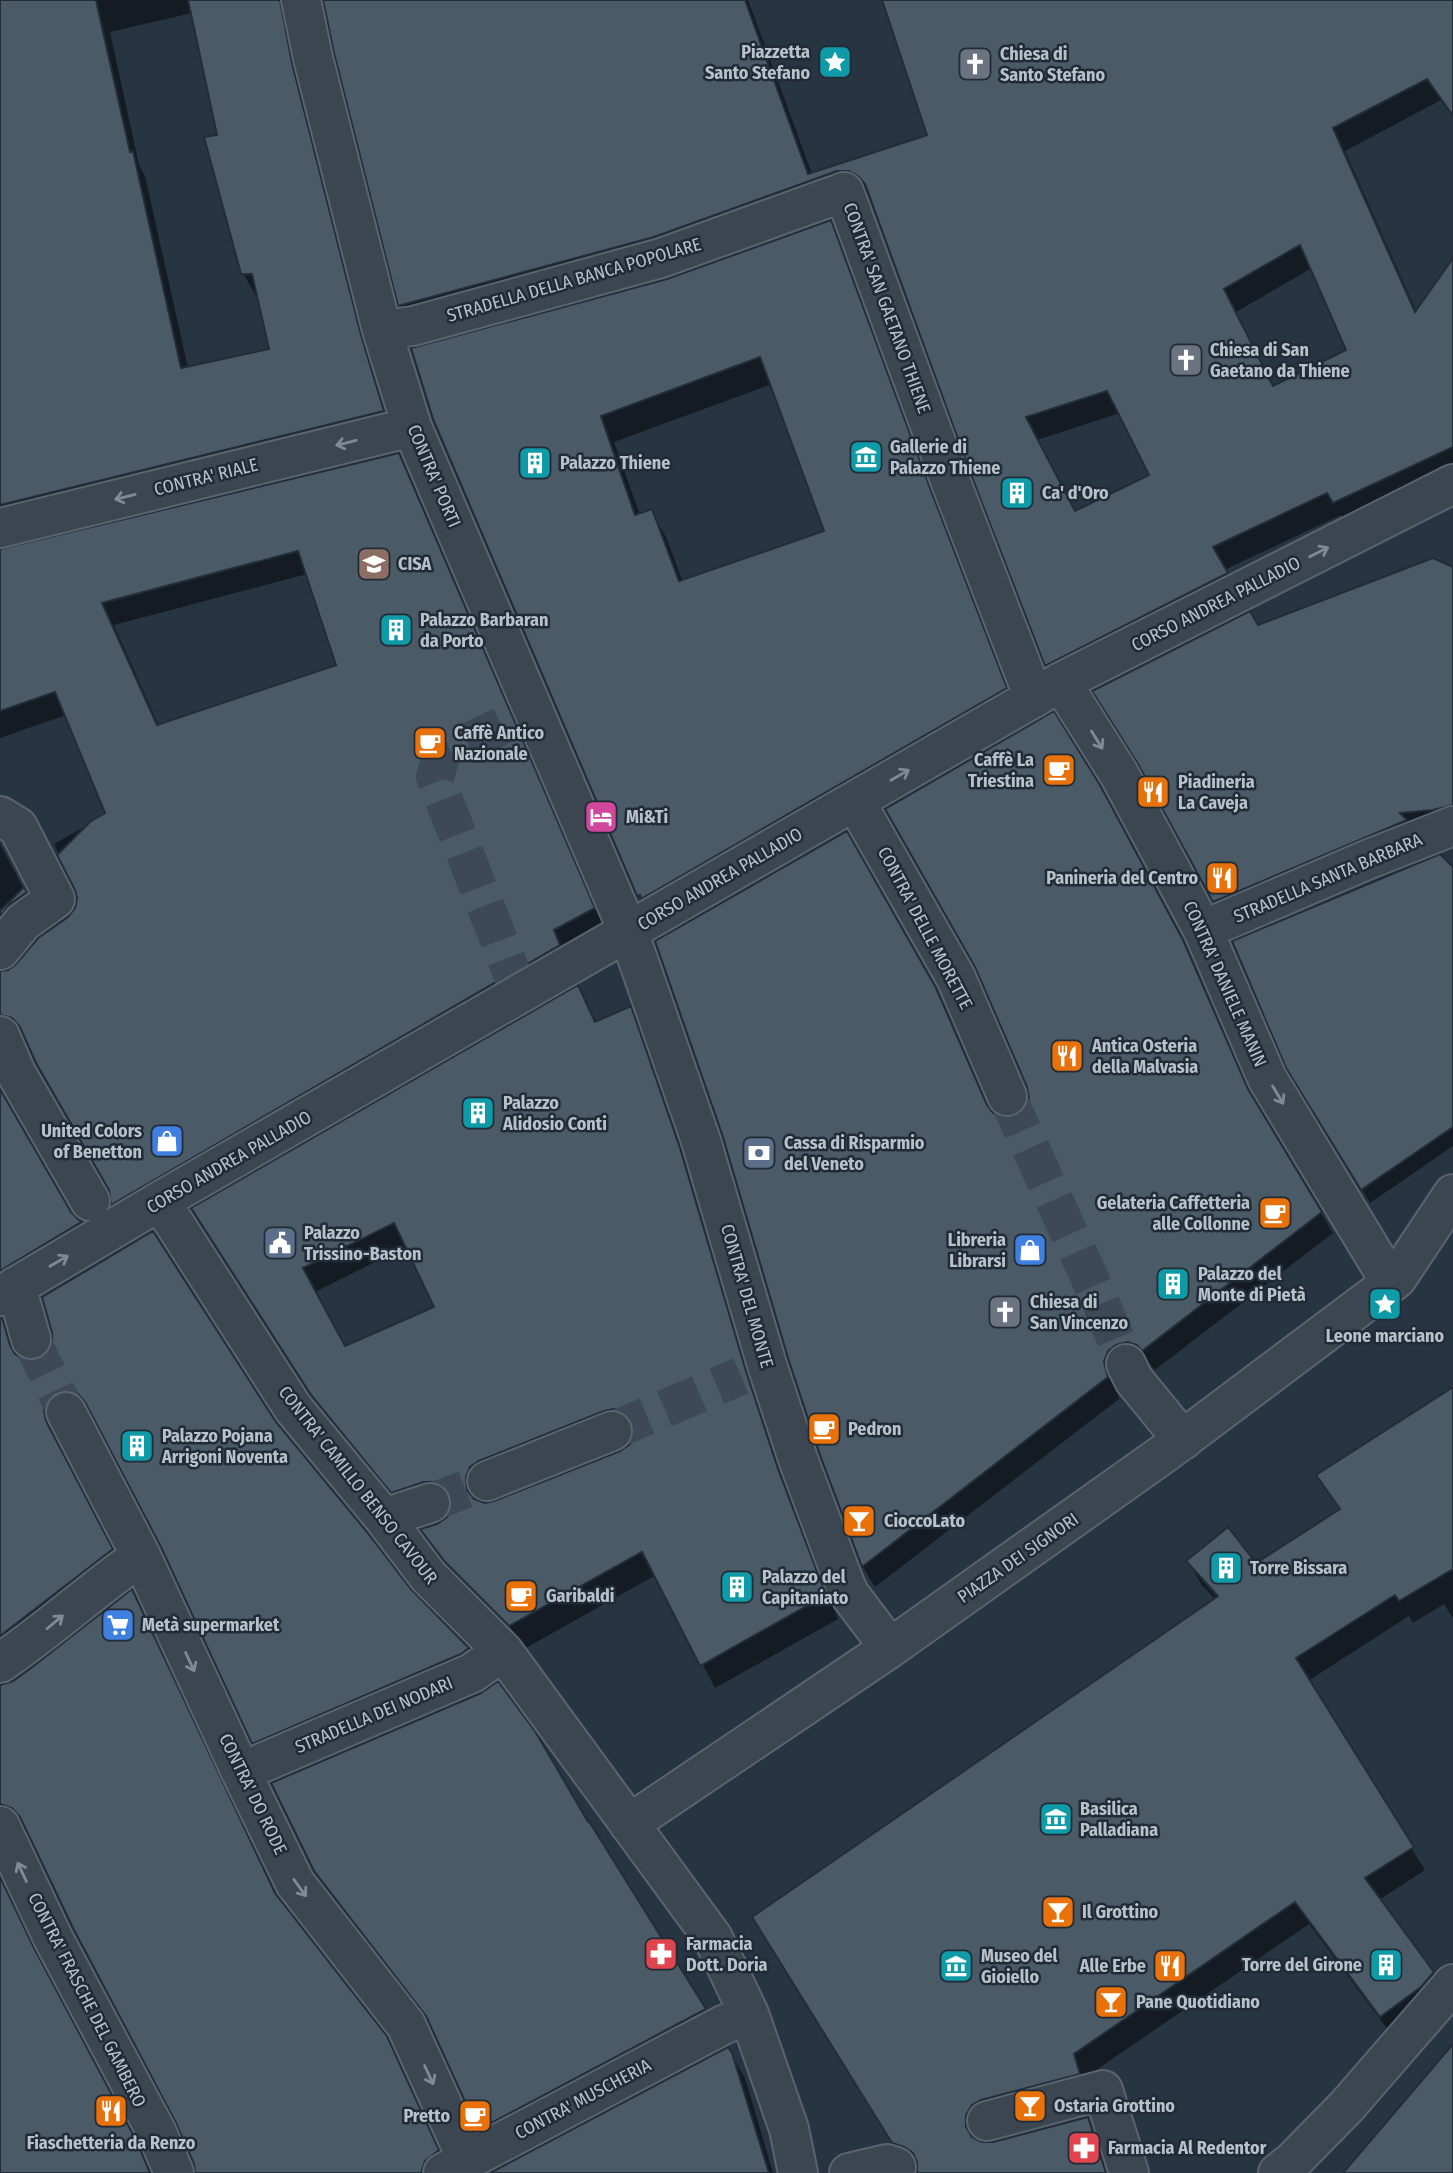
<svg xmlns="http://www.w3.org/2000/svg" width="1453" height="2173" font-family="'Fira Sans Condensed',sans-serif">
<style>
.shadow{fill:#0007;fill-rule:evenodd}
.building{fill:#4b5a67;stroke:#222d38;stroke-width:2;fill-rule:evenodd}
.lines{fill:none;stroke-linecap:round;stroke-linejoin:round}
.minor-tunnel{stroke:#3d4956;stroke-width:38;stroke-dasharray:38 19;stroke-linecap:butt}
.minor-casing{stroke:#59646e;stroke-width:42}
.minor{stroke:#3b4651;stroke-width:38}
.oneway{stroke:#808a94}
.labels{text-anchor:middle;dominant-baseline:central;stroke-width:5;stroke-linejoin:round;paint-order:stroke}
.poi-label{font-size:18px;font-weight:bold;fill:#b8c1cb;stroke:#202b36;text-anchor:start}
.street-label{font-size:18px;fill:#b8c1cb;stroke:#202b36}
</style>
<rect width="100%" height="100%" fill="#273441"/>
<path class="shadow" d="M0,0H748L812,174L930,136L884,0H1453V107L1448,110L1441,100L1345,151L1417,313L1453,266V475L1347,525L1341,515L1224,570L1239,596L1060,687L1047,665L972,472L871,197L864,193L413,328L400,305L326,4L323,2L309,1L396,434L0,533ZM192,13L219,136L243,273L256,296H259L272,350L188,368L145,176L139,165L110,32ZM1312,268L1348,350L1274,388L1236,312ZM1120,413L1152,476L1075,513L1037,440Z
M830,222L845,248L1020,715L653,922L639,896L434,419L667,281ZM772,384L826,532L683,582L666,537L651,511L640,515L614,442Z
M398,455L411,477L606,931L125,1226L113,1204L111,1189L18,966L76,909L79,898L76,889L54,844L107,814L66,715L0,738V551ZM307,574L339,666L159,726L114,625Z
M1453,569V822L1224,918L1214,901L1257,627Z
M1111,808L1195,963L1258,1109L1333,1233L1155,1370L1151,1366L1141,1363L1115,1384L1119,1399L875,1587L863,1567L821,1454L846,833L948,1011L992,1115L1004,1119L1017,1117L1026,1111L1030,1099Z
M0,844L38,916L0,953Z
M1453,872V1146L1370,1203L1288,1067Z
M578,988L597,1023L630,1009L644,1032L693,1173L791,1494L838,1619L715,1688L656,1575L524,1649L460,1585L436,1553L423,1530L438,1525L448,1518L453,1506L438,1505L406,1515L326,1419L193,1209ZM407,1246L436,1308L345,1348L315,1292ZM629,1432L635,1435L631,1445L622,1452L495,1503L484,1504L478,1502L482,1492Z
M0,1087L9,1108L70,1213L78,1221L82,1223L95,1244L0,1301Z
M0,1319L14,1342L19,1358L26,1362L275,1423L409,1590L468,1649L481,1671L266,1765L253,1743L162,1546L98,1422L92,1416L80,1412L59,1424L56,1436L59,1447L124,1573L0,1668Z
M1453,1389V1618L1444,1604L1413,1623L1409,1616L1308,1681L1425,1870L1379,1900L1433,1973L1446,1996L1394,2038L1309,1924L1086,2077L984,2129L978,2138V2142L992,2144L1088,2119L1101,2141L1111,2173H919V2169L907,2165L767,1940L1216,1600L1201,1584L1189,1562L1255,1565L1346,1515L1333,1496H1330L1319,1476ZM1201,1579H1205L1225,1601L1223,1604Z
M132,1592L145,1614L280,1902L386,2037L399,2061L450,2173H197L196,2164L178,2122L28,1831L16,1826L0,1831V1686L13,1682Z
M588,1823L713,2025L488,2144L432,2025L325,1887L315,1871Z
M0,1876L45,1972L152,2173H0Z
M728,2049L745,2078L773,2173H494Z"/>
<path class="building" d="M0,0H96L130,152L133,151L181,368L269,349L252,274H241L204,137L217,135L188,0H280L292,63L361,335L384,411L0,505Z
M323,0H745L808,174L927,135L882,0H1453V116L1427,79L1333,128L1415,312L1453,258V447L1333,503L1327,493L1213,547L1228,573L1045,666L970,472L865,184L858,176L848,171H837L654,237L398,306L334,53ZM1300,245L1346,350L1273,386L1224,289ZM1107,391L1149,475L1075,511L1026,417Z
M831,220L930,488L1007,688L641,899L640,895L637,896L433,419L411,348L667,279ZM760,357L824,531L679,581L652,509L635,515L601,416Z
M399,453L595,908L554,930L560,945L111,1205L109,1190L36,1063L20,1027L12,1018L0,1015V971L8,970L16,964L38,938L68,917L75,908L77,898L75,890L57,855L91,821L105,813L55,692L0,711V549ZM298,551L336,665L157,725L102,603Z
M1433,558L1453,567V805L1433,810L1400,813L1407,820L1213,902L1138,764L1092,691L1250,611L1258,625Z
M1054,711L1100,785L1183,940L1248,1089L1322,1212L1142,1351L1137,1345L1128,1342L1116,1345L1108,1351L1104,1362L1108,1377L862,1567L820,1455L788,1358L722,1134L655,941L847,831L936,988L987,1105L993,1113L1004,1118L1016,1116L1024,1110L1029,1099L1027,1087L975,967L885,809Z
M1440,854L1453,867V1127L1361,1190L1286,1068L1232,941Z
M24,887L27,892L10,904L0,916V911Z
M578,985L595,1022L631,1006L680,1148L746,1371L778,1469L826,1595L700,1666L642,1552L509,1626L445,1562L420,1529L437,1524L447,1517L451,1508V1497L445,1487L435,1482H424L391,1493L311,1395L191,1208ZM394,1223L434,1307L345,1346L303,1268ZM614,1409L625,1413L632,1424L634,1433L630,1444L620,1451L494,1501L485,1503L474,1499L467,1490L466,1477L470,1467L479,1461L604,1411Z
M0,1089L71,1212L79,1220L83,1221L0,1271Z
M153,1231L276,1422L367,1532L411,1589L469,1648L461,1654L252,1744L161,1547L85,1402L77,1393L66,1390L57,1392L48,1400L44,1410L46,1421L113,1549L0,1636V1318L2,1317L10,1345L15,1354L25,1360H38L47,1354L52,1344V1333L42,1297Z
M1453,1387V1569L1399,1601L1395,1595L1296,1658L1414,1847L1365,1878L1434,1972L1421,1987L1380,2017L1295,1902L1074,2054L1080,2074L981,2100L972,2105L966,2115V2127L972,2137L982,2142H993L1088,2117L1106,2173H917V2162L913,2153L904,2147L892,2143L752,1917L1218,1596L1186,1561L1228,1527L1256,1563L1340,1509L1316,1475Z
M132,1589L275,1893L387,2036L439,2150L425,2161L421,2173H195L194,2164L176,2123L73,1928L20,1817L12,1808L0,1804V1685L13,1681L31,1668Z
M498,1681L535,1731L587,1820V1818L706,2009L478,2130L426,2016L314,1871L271,1783L481,1693Z
M0,1877L34,1948L137,2142L150,2173H0Z
M1453,2044V2173H1343Z
M728,2047L732,2053L769,2173H490Z"/>
<g class="lines">
<path class="minor-tunnel" d="M520,994L435,777L442,754L533,711
M1007,1096L1100,1301L1126,1364
M31,1339L66,1412
M612,1431L741,1376
M430,1503L487,1481"/>
<defs>
<path id="minor" d="M301,0L313,58L382,330L412,427L628,931L701,1141L767,1365L799,1462L844,1582L850,1595L890,1648
M382,330L413,326L661,258L844,192L950,480L1034,698
M0,528L412,427
M1061,682L1119,774L1203,930L1267,1078L1391,1283
M855,801L956,978L1007,1096
M0,816L18,827L55,899L23,922L0,950
M1203,930L1369,859L1453,826
M0,1036L16,1073L90,1201
M160,1201L293,1408L384,1518L428,1576L503,1651L713,1938L749,2014L789,2129L798,2173
M16,1286L31,1339
M0,1296L160,1201L1061,682L1453,484
M1126,1364L1134,1380L1183,1440
M66,1412L141,1556L241,1772L295,1883L406,2025L467,2159
M487,1481L612,1431
M384,1518L430,1503
M0,1663C49,1630 92,1590 141,1556
M241,1772L472,1673L503,1651
M629,1824L890,1648L1166,1452L1391,1283L1397,1278L1453,1194
M0,1826L53,1938L157,2133L174,2173
M987,2121L1103,2090L1129,2173
M443,2173L723,2025L749,2014
M849,2173L887,2164L896,2167
M1278,2173L1292,2162L1347,2106L1453,1984"/>
</defs>
<use href="#minor" class="minor-casing"/>
<use href="#minor" class="minor"/>
</g>
<defs><path id="oneway-shaft" d="M-6 0H5M1.5-3L5.5 0L1.5 3" fill="none" stroke-width="1.6" stroke-linecap="round" stroke-linejoin="round" transform="scale(1.75)"/></defs>
<g class="oneway">
<use href="#oneway-shaft" transform="translate(346 443) rotate(166)"/>
<use href="#oneway-shaft" transform="translate(125 497) rotate(166)"/>
<use href="#oneway-shaft" transform="translate(1319 552) rotate(-27)"/>
<use href="#oneway-shaft" transform="translate(1097 740) rotate(58)"/>
<use href="#oneway-shaft" transform="translate(900 775) rotate(-30)"/>
<use href="#oneway-shaft" transform="translate(1278 1095) rotate(59)"/>
<use href="#oneway-shaft" transform="translate(59 1261) rotate(-30)"/>
<use href="#oneway-shaft" transform="translate(55 1622) rotate(-40)"/>
<use href="#oneway-shaft" transform="translate(190 1662) rotate(65)"/>
<use href="#oneway-shaft" transform="translate(22 1872) rotate(-115)"/>
<use href="#oneway-shaft" transform="translate(300 1888) rotate(54)"/>
<use href="#oneway-shaft" transform="translate(429 2075) rotate(65)"/>
</g>
<defs>
<symbol id="sight-square" viewBox="-11 -11 22 22"><rect x="-9" y="-9" width="18" height="18" rx="4" fill="#0f9aa8" stroke="#202b36"/><path d="M0-6L1.8-2.2L6-1.7L2.9 1.2L3.7 5.4L0 3.3L-3.7 5.4L-2.9 1.2L-6-1.7L-1.8-2.2Z" fill="#fff"/></symbol>
<symbol id="church-square" viewBox="-11 -11 22 22"><rect x="-9" y="-9" width="18" height="18" rx="4" fill="#6b7280" stroke="#202b36"/><path d="M-1.2-6h2.4v3.5h3.3v2.4h-3.3V6h-2.4V-.1h-3.3v-2.4h3.3Z" fill="#fff"/></symbol>
<symbol id="museum-square" viewBox="-11 -11 22 22"><rect x="-9" y="-9" width="18" height="18" rx="4" fill="#0f9aa8" stroke="#202b36"/><path d="M0-6L6-3V-2H-6V-3ZM-5-1h2V3h-2ZM-1-1h2V3h-2ZM3-1h2V3H3ZM-6 4H6V6H-6Z" fill="#fff"/></symbol>
<symbol id="building-square" viewBox="-11 -11 22 22"><rect x="-9" y="-9" width="18" height="18" rx="4" fill="#0f9aa8" stroke="#202b36"/><path d="M-4-6H4V6H1V3H-1V6H-4ZM-2.5-4.3h1.7v1.8h-1.7ZM.8-4.3h1.7v1.8H.8ZM-2.5-1h1.7V.8h-1.7ZM.8-1h1.7V.8H.8Z" fill="#fff"/></symbol>
<symbol id="school-square" viewBox="-11 -11 22 22"><rect x="-9" y="-9" width="18" height="18" rx="4" fill="#8d6e63" stroke="#202b36"/><path d="M0-5L7-2L0 1L-7-2ZM-4 1L0 2.5L4 1V4Q0 6-4 4Z" fill="#fff"/></symbol>
<symbol id="cafe-square" viewBox="-11 -11 22 22"><rect x="-9" y="-9" width="18" height="18" rx="4" fill="#e8710a" stroke="#202b36"/><path d="M-5.5-4.5H6V0H3Q3 3.5 0 3.5H-2.5Q-5.5 3.5-5.5 0ZM3-3.2v2h1.7v-2ZM-6 4.5H4V6H-6Z" fill="#fff"/></symbol>
<symbol id="restaurant-square" viewBox="-11 -11 22 22"><rect x="-9" y="-9" width="18" height="18" rx="4" fill="#e8710a" stroke="#202b36"/><path d="M-5-6h1v4h1v-4h1v4h1v-4h1v5L-1.5 .5V6h-2V.5L-5-1ZM5-6V6H3V1.5H1.5Q1.5-4 5-6Z" fill="#fff"/></symbol>
<symbol id="hotel-square" viewBox="-11 -11 22 22"><rect x="-9" y="-9" width="18" height="18" rx="4" fill="#d1479c" stroke="#202b36"/><path d="M-6-4.5h1.5V1H6V5H4.5V3h-9V5H-6ZM-4 0a1.8 1.8 0 1 1 3.6 0ZM.5 0V-2.5h3Q6-2.5 6 0Z" fill="#fff"/></symbol>
<symbol id="shop-square" viewBox="-11 -11 22 22"><rect x="-9" y="-9" width="18" height="18" rx="4" fill="#3f7fe0" stroke="#202b36"/><path d="M-5-2.5h2.3a2.7 3.5 0 0 1 5.4 0H5L5.5 6h-11ZM-1.5-2.5h3a1.5 2.3 0 0 0-3 0Z" fill="#fff"/></symbol>
<symbol id="bank-square" viewBox="-11 -11 22 22"><rect x="-9" y="-9" width="18" height="18" rx="4" fill="#5c6f8a" stroke="#202b36"/><path d="M-6-4H6V4H-6ZM0-2.3a2.3 2.3 0 1 0 0 4.6a2.3 2.3 0 1 0 0-4.6Z" fill="#fff"/></symbol>
<symbol id="civic-square" viewBox="-11 -11 22 22"><rect x="-9" y="-9" width="18" height="18" rx="4" fill="#5c6f8a" stroke="#202b36"/><path d="M-.6-6.5H3V-4.5H.6V-3L4-1V1h2V6H-6V1h2V-1L-.6-3ZM-1.2 2.5V6h2.4V2.5Z" fill="#fff"/></symbol>
<symbol id="bar-square" viewBox="-11 -11 22 22"><rect x="-9" y="-9" width="18" height="18" rx="4" fill="#e8710a" stroke="#202b36"/><path d="M-6-5H6L.8 .8V4.5H3.5V6h-7V4.5H-.8V.8Z" fill="#fff"/></symbol>
<symbol id="supermarket-square" viewBox="-11 -11 22 22"><rect x="-9" y="-9" width="18" height="18" rx="4" fill="#3f7fe0" stroke="#202b36"/><path d="M-6-5.5h2.5l.6 2H6L4.5 2H-2.5L-4.4-4H-6ZM-1.5 3.2a1.3 1.3 0 1 0 .1 0ZM3 3.2a1.3 1.3 0 1 0 .1 0Z" fill="#fff"/></symbol>
<symbol id="pharmacy-square" viewBox="-11 -11 22 22"><rect x="-9" y="-9" width="18" height="18" rx="4" fill="#e0444e" stroke="#202b36"/><path d="M-2-6h4v4h4v4h-4v4h-4v-4h-4v-4h4Z" fill="#fff"/></symbol>
</defs>
<g fill-rule="evenodd">
<use href="#sight-square" x="816" y="43" width="38" height="38"/>
<use href="#church-square" x="956" y="45" width="38" height="38"/>
<use href="#church-square" x="1167" y="341" width="38" height="38"/>
<use href="#museum-square" x="847" y="438" width="38" height="38"/>
<use href="#building-square" x="516" y="444" width="38" height="38"/>
<use href="#building-square" x="998" y="474" width="38" height="38"/>
<use href="#school-square" x="355" y="545" width="38" height="38"/>
<use href="#building-square" x="377" y="611" width="38" height="38"/>
<use href="#cafe-square" x="411" y="724" width="38" height="38"/>
<use href="#cafe-square" x="1040" y="751" width="38" height="38"/>
<use href="#restaurant-square" x="1134" y="773" width="38" height="38"/>
<use href="#hotel-square" x="582" y="798" width="38" height="38"/>
<use href="#restaurant-square" x="1203" y="859" width="38" height="38"/>
<use href="#restaurant-square" x="1048" y="1037" width="38" height="38"/>
<use href="#building-square" x="459" y="1094" width="38" height="38"/>
<use href="#shop-square" x="148" y="1122" width="38" height="38"/>
<use href="#bank-square" x="740" y="1134" width="38" height="38"/>
<use href="#cafe-square" x="1256" y="1194" width="38" height="38"/>
<use href="#civic-square" x="261" y="1224" width="38" height="38"/>
<use href="#shop-square" x="1011" y="1231" width="38" height="38"/>
<use href="#building-square" x="1154" y="1265" width="38" height="38"/>
<use href="#sight-square" x="1366" y="1285" width="38" height="38"/>
<use href="#church-square" x="986" y="1293" width="38" height="38"/>
<use href="#cafe-square" x="805" y="1410" width="38" height="38"/>
<use href="#building-square" x="118" y="1427" width="38" height="38"/>
<use href="#bar-square" x="840" y="1502" width="38" height="38"/>
<use href="#building-square" x="1207" y="1549" width="38" height="38"/>
<use href="#building-square" x="718" y="1568" width="38" height="38"/>
<use href="#cafe-square" x="502" y="1577" width="38" height="38"/>
<use href="#supermarket-square" x="99" y="1606" width="38" height="38"/>
<use href="#museum-square" x="1037" y="1800" width="38" height="38"/>
<use href="#bar-square" x="1039" y="1893" width="38" height="38"/>
<use href="#pharmacy-square" x="642" y="1935" width="38" height="38"/>
<use href="#building-square" x="1367" y="1946" width="38" height="38"/>
<use href="#museum-square" x="937" y="1947" width="38" height="38"/>
<use href="#restaurant-square" x="1151" y="1947" width="38" height="38"/>
<use href="#bar-square" x="1092" y="1983" width="38" height="38"/>
<use href="#bar-square" x="1011" y="2087" width="38" height="38"/>
<use href="#restaurant-square" x="92" y="2092" width="38" height="38"/>
<use href="#cafe-square" x="456" y="2097" width="38" height="38"/>
<use href="#pharmacy-square" x="1065" y="2129" width="38" height="38"/>
</g>
<g class="labels">
<g class="poi-label">
<text x="810" y="52" text-anchor="end">Piazzetta<tspan x="810" dy="21">Santo Stefano</tspan></text>
<text x="1000" y="54">Chiesa di<tspan x="1000" dy="21">Santo Stefano</tspan></text>
<text x="1210" y="350">Chiesa di San<tspan x="1210" dy="21">Gaetano da Thiene</tspan></text>
<text x="890" y="447">Gallerie di<tspan x="890" dy="21">Palazzo Thiene</tspan></text>
<text x="560" y="463">Palazzo Thiene</text>
<text x="1042" y="493">Ca' d'Oro</text>
<text x="398" y="564">CISA</text>
<text x="420" y="620">Palazzo Barbaran<tspan x="420" dy="21">da Porto</tspan></text>
<text x="454" y="733">Caffè Antico<tspan x="454" dy="21">Nazionale</tspan></text>
<text x="1034" y="760" text-anchor="end">Caffè La<tspan x="1034" dy="21">Triestina</tspan></text>
<text x="1178" y="782">Piadineria<tspan x="1178" dy="21">La Caveja</tspan></text>
<text x="626" y="817">Mi&amp;Ti</text>
<text x="1198" y="878" text-anchor="end">Panineria del Centro</text>
<text x="1092" y="1046">Antica Osteria<tspan x="1092" dy="21">della Malvasia</tspan></text>
<text x="503" y="1103">Palazzo<tspan x="503" dy="21">Alidosio Conti</tspan></text>
<text x="142" y="1131" text-anchor="end">United Colors<tspan x="142" dy="21">of Benetton</tspan></text>
<text x="784" y="1143">Cassa di Risparmio<tspan x="784" dy="21">del Veneto</tspan></text>
<text x="1250" y="1203" text-anchor="end">Gelateria Caffetteria<tspan x="1250" dy="21">alle Collonne</tspan></text>
<text x="304" y="1233">Palazzo<tspan x="304" dy="21">Trissino-Baston</tspan></text>
<text x="1006" y="1240" text-anchor="end">Libreria<tspan x="1006" dy="21">Librarsi</tspan></text>
<text x="1198" y="1274">Palazzo del<tspan x="1198" dy="21">Monte di Pietà</tspan></text>
<text x="1030" y="1302">Chiesa di<tspan x="1030" dy="21">San Vincenzo</tspan></text>
<text x="1385" y="1336" text-anchor="middle">Leone marciano</text>
<text x="848" y="1429">Pedron</text>
<text x="162" y="1436">Palazzo Pojana<tspan x="162" dy="21">Arrigoni Noventa</tspan></text>
<text x="884" y="1521">CioccoLato</text>
<text x="1250" y="1568">Torre Bissara</text>
<text x="762" y="1577">Palazzo del<tspan x="762" dy="21">Capitaniato</tspan></text>
<text x="546" y="1596">Garibaldi</text>
<text x="142" y="1625">Metà supermarket</text>
<text x="1080" y="1809">Basilica<tspan x="1080" dy="21">Palladiana</tspan></text>
<text x="1082" y="1912">Il Grottino</text>
<text x="686" y="1944">Farmacia<tspan x="686" dy="21">Dott. Doria</tspan></text>
<text x="981" y="1956">Museo del<tspan x="981" dy="21">Gioiello</tspan></text>
<text x="1362" y="1965" text-anchor="end">Torre del Girone</text>
<text x="1146" y="1966" text-anchor="end">Alle Erbe</text>
<text x="1136" y="2002">Pane Quotidiano</text>
<text x="1054" y="2106">Ostaria Grottino</text>
<text x="450" y="2116" text-anchor="end">Pretto</text>
<text x="111" y="2143" text-anchor="middle">Fiaschetteria da Renzo</text>
<text x="1108" y="2148">Farmacia Al Redentor</text>
</g>
<g class="street-label">
<text transform="translate(574 280) rotate(-16)">STRADELLA DELLA BANCA POPOLARE</text>
<text transform="translate(887 308) rotate(70)">CONTRA' SAN GAETANO THIENE</text>
<text transform="translate(434 476) rotate(67)">CONTRA' PORTI</text>
<text transform="translate(206 477) rotate(-14)">CONTRA' RIALE</text>
<text transform="translate(1216 604) rotate(-27)">CORSO ANDREA PALLADIO</text>
<text transform="translate(1328 878) rotate(-23)">STRADELLA SANTA BARBARA</text>
<text transform="translate(720 879) rotate(-30)">CORSO ANDREA PALLADIO</text>
<text transform="translate(925 928) rotate(62)">CONTRA' DELLE MORETTE</text>
<text transform="translate(1225 984) rotate(66)">CONTRA' DANIELE MANIN</text>
<text transform="translate(229 1162) rotate(-30)">CORSO ANDREA PALLADIO</text>
<text transform="translate(747 1296) rotate(74)">CONTRA' DEL MONTE</text>
<text transform="translate(358 1485) rotate(52)">CONTRA' CAMILLO BENSO CAVOUR</text>
<text transform="translate(1018 1558) rotate(-35)">PIAZZA DEI SIGNORI</text>
<text transform="translate(374 1715) rotate(-23)">STRADELLA DEI NODARI</text>
<text transform="translate(253 1794) rotate(64)">CONTRA' DO RODE</text>
<text transform="translate(87 2000) rotate(63)">CONTRA' FRASCHE DEL GAMBERO</text>
<text transform="translate(583 2099) rotate(-28)">CONTRA' MUSCHERIA</text>
</g>
</g>
</svg>
